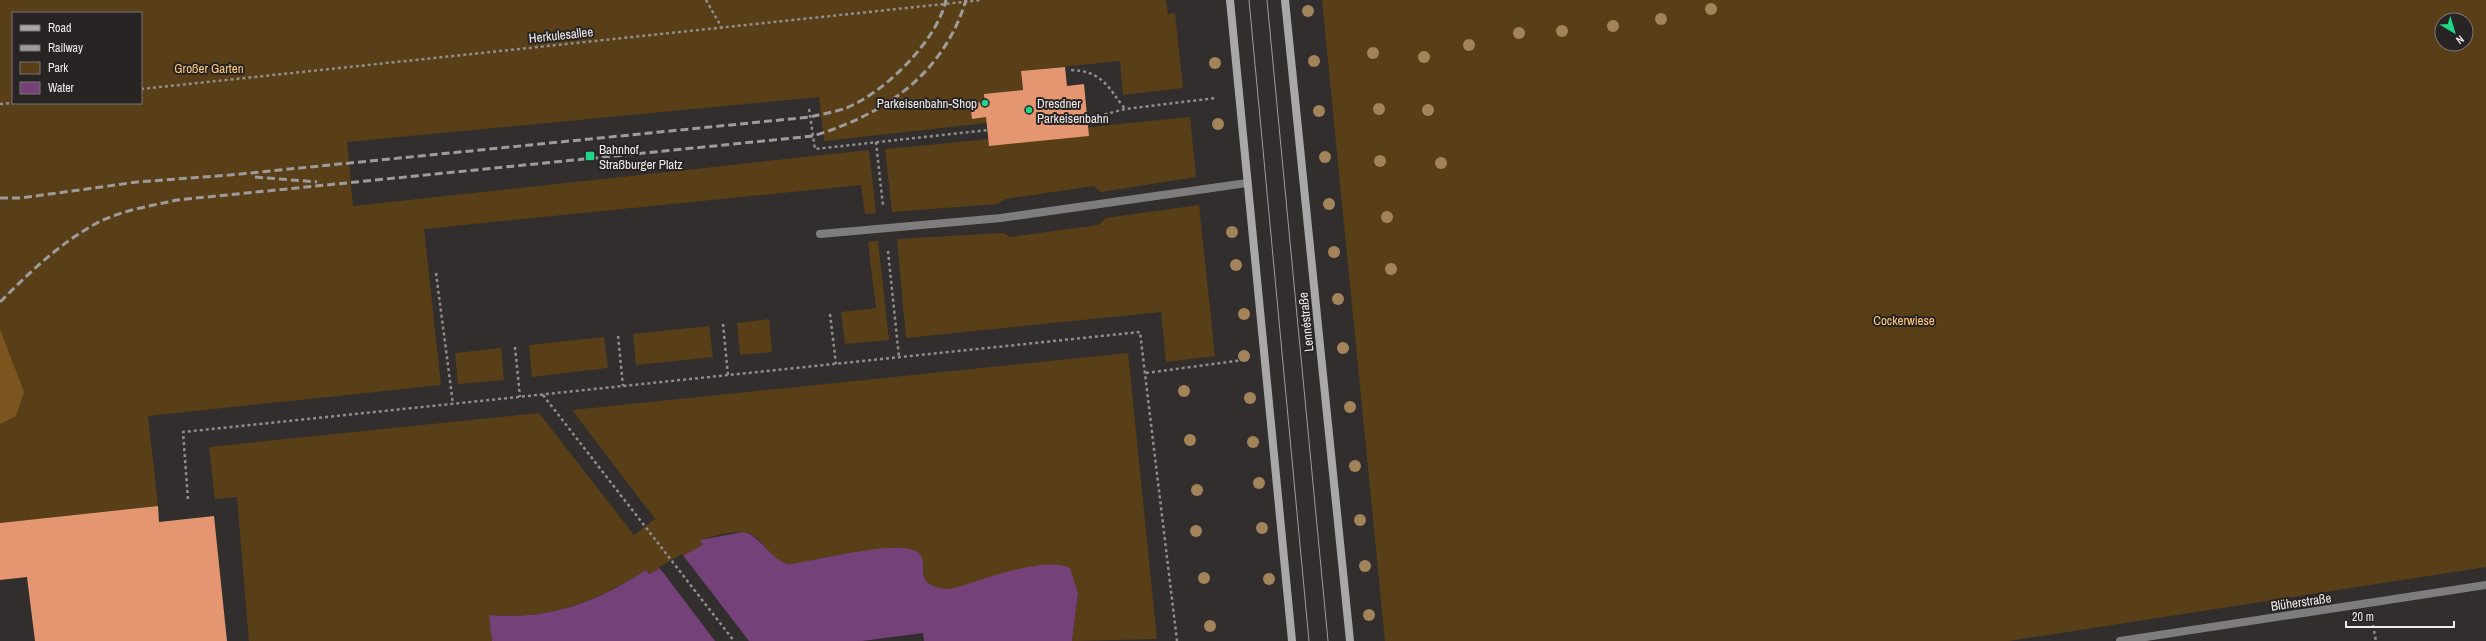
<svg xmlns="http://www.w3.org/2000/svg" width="2486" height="641" font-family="'Archivo Narrow',sans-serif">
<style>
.green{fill:#593f17;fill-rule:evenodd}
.forest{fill:#7a561e}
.water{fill:#744179}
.pier{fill:#322e2e}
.building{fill:#e39670}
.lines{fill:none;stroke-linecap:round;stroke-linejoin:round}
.path{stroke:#908d8c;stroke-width:2.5;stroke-dasharray:3 3;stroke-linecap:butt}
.service{stroke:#7e7c7c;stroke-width:8}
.minor{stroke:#7e7c7c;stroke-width:8}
.secondary{stroke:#aaa7a8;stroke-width:8}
.tram{stroke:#9f9b9b;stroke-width:1}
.rail{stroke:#9f9b9b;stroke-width:3;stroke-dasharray:8 4;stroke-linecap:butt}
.tree{fill:#a2835a}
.poi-dot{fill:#1ed888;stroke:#292424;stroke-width:1.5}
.labels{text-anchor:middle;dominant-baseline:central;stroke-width:4;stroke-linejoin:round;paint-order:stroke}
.street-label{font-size:13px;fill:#eeebea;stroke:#292424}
.park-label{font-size:13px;fill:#fec87e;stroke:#292424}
.poi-label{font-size:13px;fill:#eeebea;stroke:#292424;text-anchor:start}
</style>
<rect width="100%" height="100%" fill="#322e2e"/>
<path class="green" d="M0,0H1166L1168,14L1175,13L1183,88L1123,95L1120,61L1021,71L1022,90L985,94V102L970,103L972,118L987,117V123L824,141L819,97L347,142L353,206L869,150L876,213L865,214L861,185L424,229L441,385L148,416L158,506L0,523ZM13,13H141V103H13Z
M1322,0H2486V567L2009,641H1385ZM2442,20H2466V44H2442Z
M1190,117L1196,177L1101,192L1093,186L1005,199L998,204L892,212L885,149C987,141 1088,126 1190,117Z
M1199,205L1215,356L1166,362L1161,312L906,338L897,239L1003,233L1010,237L1098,225L1106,218Z
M878,241L889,340L845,344L841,312L876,308L868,242Z
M769,319L772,352L740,355L737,323Z
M709,326L713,357L636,365L633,334Z
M604,337L608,368L532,377L529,345Z
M501,348L504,380L458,384L455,353Z
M1128,353L1157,639L1072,641L1078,593L940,589C921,585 925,576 922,560L788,564C775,560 770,554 762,543C747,524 720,535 700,540L703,545L649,574L646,570C595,602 551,620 490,615L492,641H249L237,497L215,499L209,447L539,413L634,535L655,519L572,410Z"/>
<path class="forest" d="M0,329L24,392L16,416L0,424Z"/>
<path class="water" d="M743,532C763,537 768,558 788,564C816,561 890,541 913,550C937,558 904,588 951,589C980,581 1044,555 1070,568L1078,593L1072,641H924L923,633L862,641H492L489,615C550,620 595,603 646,570L649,574L703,545L700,540Z"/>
<path class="pier" d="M682,554L749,641H715L659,567Z"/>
<path class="building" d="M1065,67L1067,86L1084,84L1089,136L989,146L986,117L972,119L970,103L985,102L984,94L1023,90L1021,71Z
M158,506L159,522L214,516L227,641H35L27,577L0,580V523Z"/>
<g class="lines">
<path class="path" d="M706,0L722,28
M1071,70C1102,71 1108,87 1125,109
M141,89L982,0
M0,104L13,103
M809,109L815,149L988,130
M1087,119L1125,109L1216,98
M876,142L883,206
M888,251L899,357
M436,273L453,404
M830,314L836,364
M723,324L728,375
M618,336L623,386
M515,347L520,397
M1146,373L1243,360
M543,395L734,641
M188,499L183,432L1140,332L1177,641
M2373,625L2376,641"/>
<path class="service" d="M820,234L1001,218L1247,183"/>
<path class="minor" d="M2120,641L2486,585"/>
<path class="secondary" d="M1230,0L1292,641
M1285,0L1350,641"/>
<path class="tram" d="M1249,0L1309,641
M1267,0L1328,641"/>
<path class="rail" d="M255,177L317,182
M0,198H21L137,182L230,175L810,117C822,114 835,112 846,108C884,93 937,41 946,0
M0,302C30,272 60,243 97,223C122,210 151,206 177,200L813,136C885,114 943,75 966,0"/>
</g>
<g class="tree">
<circle cx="1711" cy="9" r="6"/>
<circle cx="1308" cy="11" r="6"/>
<circle cx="1661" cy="19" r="6"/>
<circle cx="1613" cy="26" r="6"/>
<circle cx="1562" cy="31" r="6"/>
<circle cx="1519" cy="33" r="6"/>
<circle cx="1469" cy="45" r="6"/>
<circle cx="1373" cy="53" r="6"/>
<circle cx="1424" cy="57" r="6"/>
<circle cx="1314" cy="61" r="6"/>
<circle cx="1215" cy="63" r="6"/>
<circle cx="1379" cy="109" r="6"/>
<circle cx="1428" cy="110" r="6"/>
<circle cx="1319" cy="111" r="6"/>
<circle cx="1218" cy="124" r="6"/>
<circle cx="1325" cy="157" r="6"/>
<circle cx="1380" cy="161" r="6"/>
<circle cx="1441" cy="163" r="6"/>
<circle cx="1329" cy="204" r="6"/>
<circle cx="1387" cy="217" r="6"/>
<circle cx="1232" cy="232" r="6"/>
<circle cx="1334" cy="252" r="6"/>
<circle cx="1236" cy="265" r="6"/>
<circle cx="1391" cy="269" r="6"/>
<circle cx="1338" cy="299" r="6"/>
<circle cx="1244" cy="314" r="6"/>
<circle cx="1343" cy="348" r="6"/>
<circle cx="1244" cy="356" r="6"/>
<circle cx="1184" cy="391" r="6"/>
<circle cx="1250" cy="398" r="6"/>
<circle cx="1350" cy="407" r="6"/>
<circle cx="1190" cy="440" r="6"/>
<circle cx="1253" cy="442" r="6"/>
<circle cx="1355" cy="466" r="6"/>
<circle cx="1259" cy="483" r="6"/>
<circle cx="1197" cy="490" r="6"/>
<circle cx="1360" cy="520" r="6"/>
<circle cx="1262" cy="528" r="6"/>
<circle cx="1196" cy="531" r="6"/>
<circle cx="1365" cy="566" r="6"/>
<circle cx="1204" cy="578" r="6"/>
<circle cx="1269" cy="579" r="6"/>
<circle cx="1369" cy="615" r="6"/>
<circle cx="1210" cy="626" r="6"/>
</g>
<g class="poi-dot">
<circle cx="985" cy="103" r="4"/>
<circle cx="1029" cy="110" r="4"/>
<rect x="585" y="151" width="10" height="10" rx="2"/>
</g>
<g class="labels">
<g class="street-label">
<text transform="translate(561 35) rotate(-6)">Herkulesallee</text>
<text transform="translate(1306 322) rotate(-96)">Lennéstraße</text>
<text transform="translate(2301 602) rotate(-8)">Blüherstraße</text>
</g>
<g class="park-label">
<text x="209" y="68">Großer Garten</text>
<text x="1904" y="320">Cockerwiese</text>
</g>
<g class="poi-label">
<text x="977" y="103" text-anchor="end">Parkeisenbahn-Shop</text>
<text x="1037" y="103">Dresdner<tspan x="1037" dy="15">Parkeisenbahn</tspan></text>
<text x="599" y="149">Bahnhof<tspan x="599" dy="15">Straßburger Platz</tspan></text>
</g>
</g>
<rect x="12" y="12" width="130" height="92" fill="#292424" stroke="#787473"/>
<rect x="20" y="25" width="20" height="6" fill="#aaa7a8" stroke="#787473"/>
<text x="48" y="32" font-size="12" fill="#eeebea">Road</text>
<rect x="20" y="45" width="20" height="6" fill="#9f9b9b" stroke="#787473"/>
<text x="48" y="52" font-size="12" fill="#eeebea">Railway</text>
<rect x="20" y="62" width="20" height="12" fill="#593f17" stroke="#787473"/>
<text x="48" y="72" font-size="12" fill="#eeebea">Park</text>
<rect x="20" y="82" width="20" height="12" fill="#744179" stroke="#787473"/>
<text x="48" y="92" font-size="12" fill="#eeebea">Water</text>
<g transform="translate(2454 32) rotate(142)"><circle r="19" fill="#292424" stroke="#787473"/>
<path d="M0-3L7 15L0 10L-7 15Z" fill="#1ed888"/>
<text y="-6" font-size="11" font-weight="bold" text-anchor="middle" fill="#eeebea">N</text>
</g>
<path d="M2346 621v6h108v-6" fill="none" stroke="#eeebea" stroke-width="2"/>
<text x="2352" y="621" font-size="12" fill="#eeebea" stroke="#292424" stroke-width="3" paint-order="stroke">20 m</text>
</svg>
